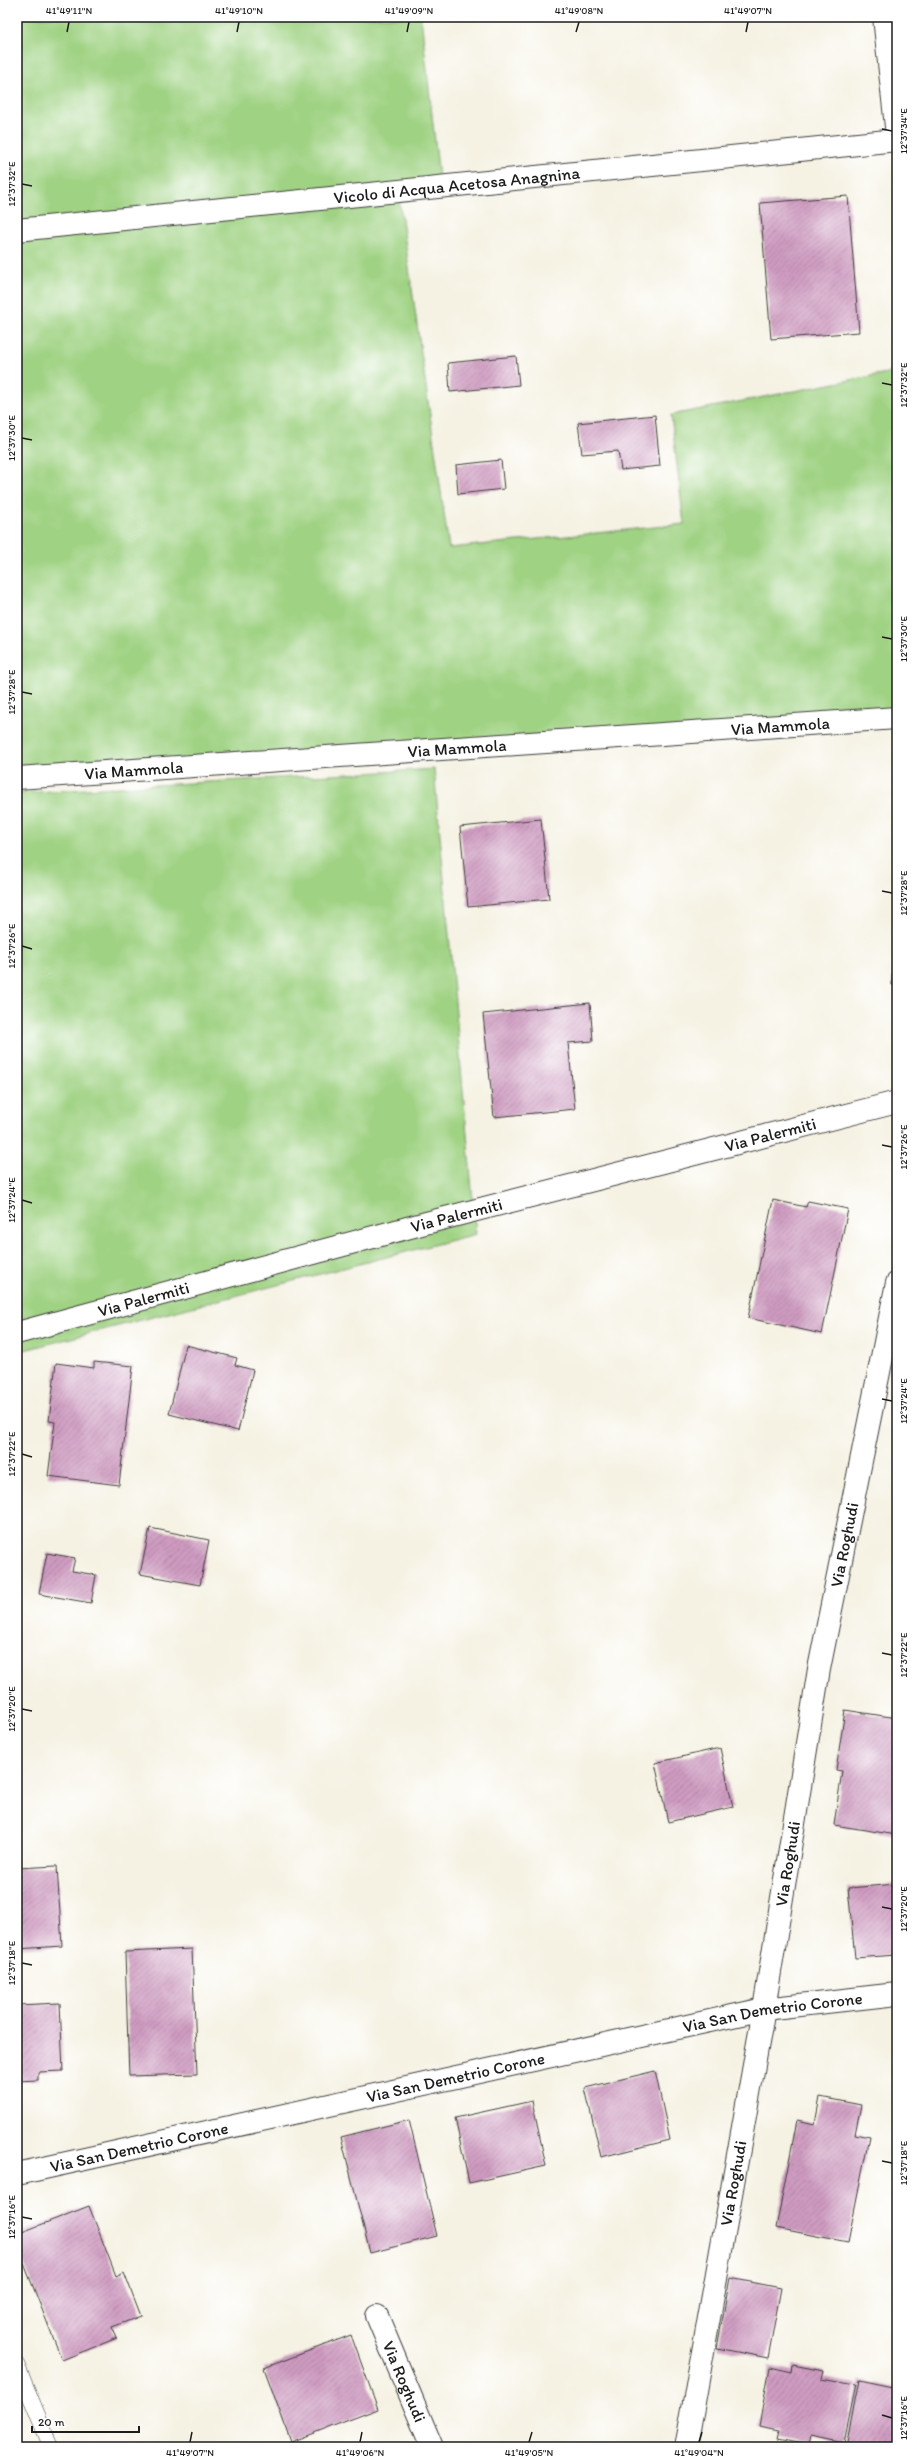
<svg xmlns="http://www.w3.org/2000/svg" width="914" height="2464" font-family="Itim,sans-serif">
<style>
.grass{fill:#9fd282;stroke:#5e774f}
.building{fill:url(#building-hatch)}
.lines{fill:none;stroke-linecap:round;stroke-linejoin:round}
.lane-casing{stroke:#3d3c3a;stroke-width:16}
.street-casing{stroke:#3d3c3a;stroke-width:24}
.lane{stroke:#fff;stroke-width:15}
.street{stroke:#fff;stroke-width:22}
.ticks{fill:none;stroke:#1c1c1c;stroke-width:1.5}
.labels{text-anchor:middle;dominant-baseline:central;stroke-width:3.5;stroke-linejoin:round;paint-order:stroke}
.street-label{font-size:17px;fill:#1c1c1c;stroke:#fff}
.neatline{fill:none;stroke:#1c1c1c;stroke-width:1.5}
.ticks-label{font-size:10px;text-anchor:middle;fill:#1c1c1c}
</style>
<defs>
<pattern id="building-hatch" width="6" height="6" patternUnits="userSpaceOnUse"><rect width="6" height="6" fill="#cf9bc1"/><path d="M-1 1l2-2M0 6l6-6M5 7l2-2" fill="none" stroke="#a77e9c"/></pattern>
</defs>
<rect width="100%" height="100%" fill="#fff"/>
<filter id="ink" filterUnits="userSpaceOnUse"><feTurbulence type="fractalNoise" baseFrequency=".025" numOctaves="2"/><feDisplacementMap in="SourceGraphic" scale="8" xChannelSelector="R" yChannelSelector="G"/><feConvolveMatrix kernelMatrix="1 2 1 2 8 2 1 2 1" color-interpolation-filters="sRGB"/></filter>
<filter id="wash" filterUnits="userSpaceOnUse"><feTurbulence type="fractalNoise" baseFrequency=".012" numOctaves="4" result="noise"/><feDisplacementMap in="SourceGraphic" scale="16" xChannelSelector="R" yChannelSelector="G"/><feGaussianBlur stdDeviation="0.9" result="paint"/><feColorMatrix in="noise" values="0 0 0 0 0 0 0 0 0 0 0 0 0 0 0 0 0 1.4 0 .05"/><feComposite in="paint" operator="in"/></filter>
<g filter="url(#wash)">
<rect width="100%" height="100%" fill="#f5f2e3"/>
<path class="grass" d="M17,17H421L440,186L398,191L449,548L684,524L671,415L897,371V718L17,778Z
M434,769L476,1234L17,1352V793Z"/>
<g id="blocks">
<path class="building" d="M848,196L859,332L771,339L760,203Z
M516,356L519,385L450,392L448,363Z
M655,415L660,466L621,470L618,451L582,454L578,423Z
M501,460L504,489L458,494L456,465Z
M541,819L549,899L468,907L460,827Z
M896,906H897V985H892Z
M590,1003L593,1041L568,1043L575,1109L494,1117L483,1014Z
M773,1200L806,1207L808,1201L848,1209L822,1334L748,1318Z
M186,1345L237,1358L235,1365L253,1370L238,1431L169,1414Z
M94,1362L133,1366L119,1485L48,1476L55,1422L49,1421L56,1363L94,1368Z
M150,1528L209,1540L200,1585L140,1574Z
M47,1553L75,1558L72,1571L96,1575L91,1603L39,1594Z
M845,1710L897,1718V1835L834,1825L842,1771L836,1770Z
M720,1748L733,1807L668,1822L655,1763Z
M57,1866L62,1946L17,1949V1868Z
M897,1884V1955L855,1958L848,1888Z
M192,1949L197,2074L129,2076L125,1952Z
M60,2003L63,2071L38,2072V2080L17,2081V2005Z
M655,2071L670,2140L601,2157L585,2088Z
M820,2097L861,2105L855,2134L869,2137L848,2242L776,2228L797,2120L815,2124Z
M532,2101L546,2166L469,2183L455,2118Z
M409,2120L437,2236L370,2253L341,2137Z
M89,2206L116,2276L124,2272L141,2316L112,2327L117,2338L62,2360L17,2246V2234Z
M730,2278L781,2288L768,2358L717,2348Z
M351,2335L378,2409L291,2442L264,2368Z
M793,2365L824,2371L822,2378L856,2384L844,2443L811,2436L809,2444L778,2438L780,2430L759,2426L770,2367L792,2372Z
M859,2380L897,2388V2447H846Z"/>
</g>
</g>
<g filter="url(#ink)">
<use href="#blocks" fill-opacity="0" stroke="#3d3c3a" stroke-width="1"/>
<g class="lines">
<defs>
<path id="lane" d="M17,2365L51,2447"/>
<g id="street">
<path d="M884,17L897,136"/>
<path id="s1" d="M17,230L897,140"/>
<path id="s2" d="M17,778L897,718"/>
<path id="s3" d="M17,1333L418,1225L897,1102"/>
<path id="s4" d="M17,2174L764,2009L897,1994"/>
<path id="s5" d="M377,2316L432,2447"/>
<path id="s6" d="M686,2447L764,2009L819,1669L897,1283"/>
</g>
</defs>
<use href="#lane" class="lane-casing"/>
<use href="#street" class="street-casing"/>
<use href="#lane" class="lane"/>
<use href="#street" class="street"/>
</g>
</g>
<path class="ticks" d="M67,32L69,22M237,32L239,22M407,32L409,22M576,32L579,22M746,32L748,22M882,129L892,131M22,184L32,186M882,383L892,385M22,438L32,440M882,637L892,639M22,692L32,694M882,891L892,893M22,946L32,949M882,1145L892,1147M22,1200L32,1203M882,1399L892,1401M22,1454L32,1457M882,1653L892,1655M22,1709L32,1711M882,1907L892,1909M22,1963L32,1965M882,2161L892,2163M22,2217L32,2219M882,2415L892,2418M190,2442L192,2432M360,2442L362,2432M529,2442L532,2432M699,2442L702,2432"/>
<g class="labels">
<g class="street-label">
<text stroke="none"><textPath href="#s1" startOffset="442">Vicolo di Acqua Acetosa Anagnina</textPath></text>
<text stroke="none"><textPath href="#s2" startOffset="765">Via Mammola</textPath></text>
<text stroke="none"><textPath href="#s2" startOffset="441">Via Mammola</textPath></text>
<text stroke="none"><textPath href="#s2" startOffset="117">Via Mammola</textPath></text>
<text stroke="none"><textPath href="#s3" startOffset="779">Via Palermiti</textPath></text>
<text stroke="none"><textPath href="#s3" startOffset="455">Via Palermiti</textPath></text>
<text stroke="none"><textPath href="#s3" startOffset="131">Via Palermiti</textPath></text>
<text stroke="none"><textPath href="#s6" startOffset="916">Via Roghudi</textPath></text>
<text stroke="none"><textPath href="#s6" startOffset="592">Via Roghudi</textPath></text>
<text stroke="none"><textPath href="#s4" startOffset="773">Via San Demetrio Corone</textPath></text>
<text stroke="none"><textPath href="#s4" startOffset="449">Via San Demetrio Corone</textPath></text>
<text stroke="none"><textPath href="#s4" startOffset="125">Via San Demetrio Corone</textPath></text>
<text stroke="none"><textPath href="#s6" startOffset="268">Via Roghudi</textPath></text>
<text stroke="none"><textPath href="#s5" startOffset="71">Via Roghudi</textPath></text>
</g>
</g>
<rect width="914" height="2464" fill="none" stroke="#fff" stroke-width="44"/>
<path d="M32 2426v6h107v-6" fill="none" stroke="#1c1c1c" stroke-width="2"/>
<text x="38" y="2426" font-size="12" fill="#1c1c1c" stroke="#ffffff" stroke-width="3" paint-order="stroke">20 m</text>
<rect x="22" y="22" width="870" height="2420" class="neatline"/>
<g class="ticks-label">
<text x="69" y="14">41°49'11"N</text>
<text x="239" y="14">41°49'10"N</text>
<text x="409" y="14">41°49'09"N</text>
<text x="579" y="14">41°49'08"N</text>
<text x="748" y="14">41°49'07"N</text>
<text transform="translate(903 131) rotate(-90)" y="4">12°37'34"E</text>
<text transform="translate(11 184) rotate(-90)" y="4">12°37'32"E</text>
<text transform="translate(903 385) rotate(-90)" y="4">12°37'32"E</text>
<text transform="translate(11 438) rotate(-90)" y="4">12°37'30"E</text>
<text transform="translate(903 639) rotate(-90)" y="4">12°37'30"E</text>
<text transform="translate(11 692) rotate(-90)" y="4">12°37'28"E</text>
<text transform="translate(903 893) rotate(-90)" y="4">12°37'28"E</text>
<text transform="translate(11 946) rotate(-90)" y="4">12°37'26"E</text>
<text transform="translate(903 1147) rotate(-90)" y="4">12°37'26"E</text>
<text transform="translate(11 1200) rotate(-90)" y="4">12°37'24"E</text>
<text transform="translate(903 1401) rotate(-90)" y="4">12°37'24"E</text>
<text transform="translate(11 1454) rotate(-90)" y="4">12°37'22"E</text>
<text transform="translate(903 1655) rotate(-90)" y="4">12°37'22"E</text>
<text transform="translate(11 1709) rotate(-90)" y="4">12°37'20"E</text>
<text transform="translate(903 1909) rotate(-90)" y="4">12°37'20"E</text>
<text transform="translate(11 1963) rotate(-90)" y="4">12°37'18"E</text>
<text transform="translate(903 2163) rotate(-90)" y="4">12°37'18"E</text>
<text transform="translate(11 2217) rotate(-90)" y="4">12°37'16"E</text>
<text transform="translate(903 2418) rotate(-90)" y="4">12°37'16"E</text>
<text x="190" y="2456">41°49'07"N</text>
<text x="360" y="2456">41°49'06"N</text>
<text x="529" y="2456">41°49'05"N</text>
<text x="699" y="2456">41°49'04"N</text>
</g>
</svg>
